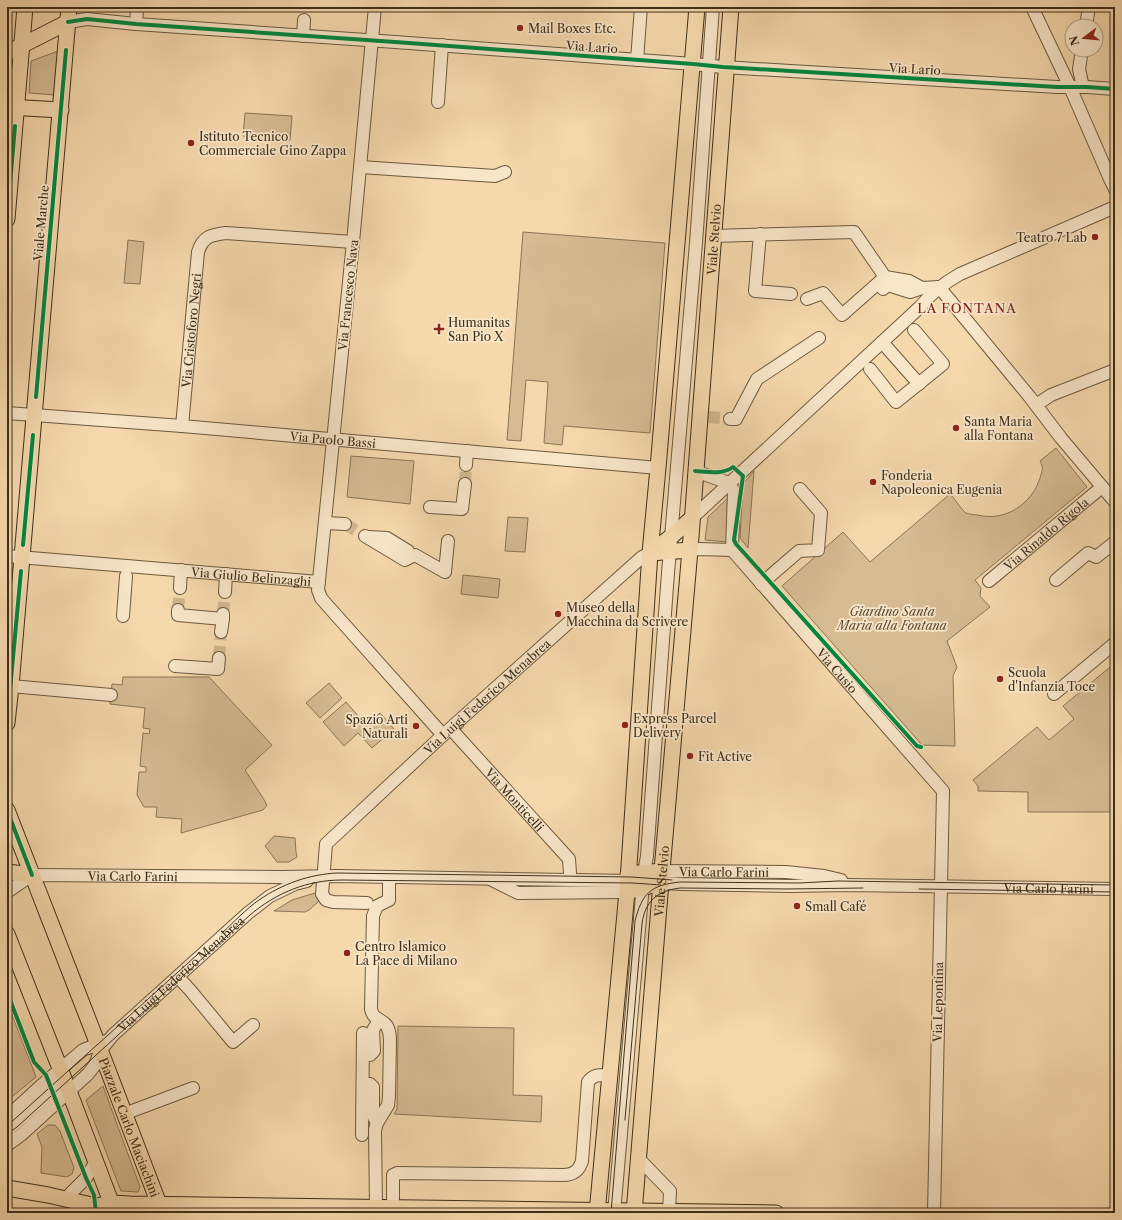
<svg xmlns="http://www.w3.org/2000/svg" width="1122" height="1220" font-family="'Libre Caslon Text',serif">
<style>
.green{fill:#d6bb93;stroke:#8a7557}
.lines{fill:none;stroke-linecap:round;stroke-linejoin:round}
.minor-tunnel{stroke:#d0b68f;stroke-width:12;stroke-dasharray:12 6;stroke-linecap:butt}
.minor-casing{stroke:#6c593f;stroke-width:14}
.major-casing{stroke:#3e2f1b;stroke-width:17}
.minor{stroke:#f8e6c9;stroke-width:12}
.major{stroke:#f5d8ac;stroke-width:15}
.tram{stroke:#3e2f1b;stroke-width:1}
.cycleway-casing{stroke:#f8e6c9;stroke-width:6}
.cycleway{stroke:#00873e;stroke-width:4}
.poi-dot{fill:#8f2418;stroke:#f8e6c9;stroke-width:1.5}
.labels{text-anchor:middle;dominant-baseline:central;stroke-width:3.5;stroke-linejoin:round;paint-order:stroke}
.poi-label{font-size:12px;fill:#3e2f1b;stroke:#f8e6c9;text-anchor:start}
.street-label{font-size:12px;fill:#3e2f1b;stroke:#f8e6c9}
.park-label{font-size:12px;font-style:italic;fill:#5c4b33;stroke:#f8e6c9}
.neighbourhood-label{font-size:13px;letter-spacing:1px;fill:#7a1f14;stroke:#f8e6c9}
</style>
<rect width="100%" height="100%" fill="#f5d8ac"/>
<filter id="stains"><feTurbulence type="fractalNoise" baseFrequency=".005" numOctaves="4"/><feColorMatrix values="0 0 0 0 .2 0 0 0 0 .09 0 0 0 0 .02 0 0 0 .5 -.17"/></filter>
<radialGradient id="worn" r=".72"><stop offset=".6" stop-color="#630" stop-opacity="0"/><stop offset="1" stop-color="#630" stop-opacity=".3"/></radialGradient>
<path class="green" d="M58,51L54,95L29,93L31,61Z
M245,113L292,116L290,140L243,136Z
M523,232L665,243L650,433L564,426L562,445L544,443L548,382L526,380L521,441L507,440Z
M128,240L144,242L140,284L124,283Z
M1056,448L1087,487L975,580L981,588L980,596L990,607L947,641L957,667L953,676L955,746L922,745L782,586L843,532L870,562L950,494C954,498 962,510 966,513C969,514 975,515 978,515C1005,522 1032,504 1040,478C1042,471 1044,468 1040,461Z
M351,456L414,461L410,504L347,497Z
M754,471L748,548L740,538L743,484Z
M729,497L727,542L705,540L708,517Z
M508,517L528,518L525,552L505,551Z
M463,575L500,579L498,598L461,594Z
M1115,663V812H1028V792L978,791V786L973,780L1037,727L1049,740L1074,719L1063,706Z
M123,677H209L272,745L245,770L263,798L267,805L263,810L181,833L182,819L156,817L157,807H144L137,795L139,772H146V767L140,766L143,733L149,734L150,729L143,728L145,708L110,704L112,684L122,685Z
M329,683L342,698L320,718L306,703Z
M346,702L366,725L380,713L394,729L372,748L358,733L344,746L323,722Z
M274,836L295,838L296,852L297,857L289,862H277L265,846Z
M315,893L319,901L309,910L305,912L274,911L292,900Z
M7,1001L36,1077L7,1101Z
M398,1026L514,1028L513,1095L542,1096L541,1122L394,1114L397,1109Z
M103,1086L140,1187L138,1192L121,1191L86,1100Z
M48,1125H55L60,1131L74,1168L72,1174L67,1177L41,1173L42,1147L37,1134Z"/>
<g class="lines">
<path class="minor-tunnel" d="M708,417L730,419
M465,484L466,465
M345,524L365,536
M178,610L180,588
M223,614L225,592
M219,658L221,632"/>
<defs>
<g id="minor">
<path d="M375,7L353,242L318,590L321,598L327,605L443,735"/>
<path d="M1032,7L1070,87L1110,179L1115,189"/>
<path d="M68,22L87,19L136,24L395,42L693,64L723,67L1057,87H1087L1115,89"/>
<path d="M136,24L137,9"/>
<path d="M1086,26L1089,7"/>
<path d="M303,36L304,20"/>
<path d="M1082,50L1079,69L1083,87"/>
<path d="M637,60L641,7"/>
<path d="M438,102L442,45"/>
<path d="M360,167L495,176L505,172"/>
<path d="M760,234L755,291L791,294"/>
<path d="M713,236L854,232L885,277"/>
<path d="M939,287L1029,396L1061,438L1115,502"/>
<path d="M883,289L888,285L910,292L922,288"/>
<path d="M807,299L823,293L842,315L885,277L909,281L922,288L939,287"/>
<path d="M882,342L919,384"/>
<path d="M870,369L896,402L943,364L914,330"/>
<path d="M1036,405L1051,395L1115,370"/>
<path id="s1" d="M7,413L182,426L658,468"/>
<path d="M730,419H736L757,379L819,338"/>
<path id="s2" d="M182,426L198,252C203,236 211,235 226,233L353,242"/>
<path d="M466,465L467,451"/>
<path d="M695,471L729,483L734,492L732,550"/>
<path d="M430,507L462,509L465,484"/>
<path d="M692,518L920,307C931,293 944,283 960,274L1115,207"/>
<path d="M325,523L345,524"/>
<path d="M365,536L405,560L415,555L445,572L448,541"/>
<path d="M369,537L387,538L408,551"/>
<path d="M690,550L700,549L732,550"/>
<path id="s3" d="M732,550L943,791L934,1213"/>
<path id="s4" d="M7,556L319,582"/>
<path d="M1056,580L1088,553L1096,557L1115,542"/>
<path id="s5" d="M989,581L1102,487"/>
<path d="M761,584L799,551L818,550L821,513L800,489"/>
<path d="M180,588L181,570"/>
<path d="M225,592L226,574"/>
<path d="M178,610V615L223,619V614"/>
<path d="M123,616L126,576"/>
<path d="M221,632L223,619"/>
<path d="M175,666L218,669L219,658"/>
<path d="M11,686L111,695"/>
<path d="M1054,694L1115,643"/>
<path id="s6" d="M451,729L569,859L570,873"/>
<path id="s7" d="M662,871L786,872L824,876L841,880"/>
<path d="M492,880L518,893L627,892"/>
<path id="s8" d="M7,892L32,875L282,877L337,876L634,881L682,884L791,886L848,885L1115,889"/>
<path id="s9" d="M367,903L333,902L326,900L322,894L326,844L443,735L642,557L650,553"/>
<path d="M178,977L190,990L233,1042L253,1025"/>
<path d="M363,1055H370L374,1051L373,1030L379,1020"/>
<path d="M363,1084H370L373,1087V1115L377,1123"/>
<path d="M124,1114L193,1088"/>
<path d="M7,1117L43,1084L83,1050L106,1041"/>
<path d="M7,1131L65,1080"/>
<path d="M362,1135L363,1033"/>
<path id="s10" d="M7,1145L21,1135L88,1074L95,1065L100,1051L113,1035L248,913L270,896L295,884L307,881"/>
<path d="M638,1158L670,1191L669,1212"/>
<path d="M70,1194L86,1178L96,1161"/>
<path d="M376,1207L375,1130L377,1123L388,1105L389,1096L390,1040C390,1035 389,1030 387,1026C381,1018 373,1020 371,1009L373,916L377,906L389,900V877"/>
<path d="M393,1208V1175L397,1173L563,1175C573,1175 579,1171 582,1161L588,1082C593,1074 601,1075 610,1075"/>
<path d="M614,1213L644,873L647,856L668,573L696,243L713,7"/>
</g>
<g id="major">
<path d="M7,53L68,22"/>
<path d="M8,107L61,110"/>
<path d="M7,219L25,7"/>
<path d="M650,553L672,536L692,518"/>
<path d="M650,553L690,550"/>
<path d="M7,723L11,686L69,7"/>
<path id="s11" d="M7,810L109,1073L162,1212"/>
<path d="M7,872L32,875"/>
<path d="M628,874L662,871"/>
<path d="M627,892L643,888L661,882"/>
<path d="M7,934L74,1104L114,1210"/>
<path d="M7,1188L48,1195L96,1206L111,1203L130,1204L776,1213"/>
<path d="M597,1213L628,881L650,553L658,468L697,7"/>
<path id="s12" d="M634,1213L661,882L690,550L731,7"/>
</g>
</defs>
<use href="#minor" class="minor-casing"/>
<use href="#major" class="major-casing"/>
<use href="#minor" class="minor"/>
<use href="#major" class="major"/>
<path class="tram" d="M919,889L1115,892
M222,933C234,922 246,909 259,900C282,884 310,874 338,873L632,877L672,880
M625,1120L642,924C645,901 657,891 680,888L787,889L863,888
M7,1126L198,954
M7,1134L17,1127L250,915C276,893 307,880 342,880L633,883L661,885
M611,1213L635,921C642,893 651,885 680,882L799,883L838,881L1115,885"/>
<defs>
<path id="cycleway" d="M68,22L87,19L136,24L395,42L693,64L723,67L1057,87H1087L1115,89
M7,219L15,126
M36,397L66,50
M695,471C708,472 722,475 733,467L743,476L734,540L736,544L917,746L921,747
M23,545L33,435
M7,723L21,571
M7,810L32,875
M7,992L34,1062L46,1075L86,1178L94,1195L96,1213"/>
</defs>
<use href="#cycleway" class="cycleway-casing"/>
<use href="#cycleway" class="cycleway"/>
</g>
<g class="poi-dot">
<circle cx="520" cy="28" r="4"/>
<circle cx="191" cy="143" r="4"/>
<circle cx="1095" cy="237" r="4"/>
<path d="M437 323h4v4h4v4h-4v4h-4v-4h-4v-4h4z"/>
<circle cx="956" cy="428" r="4"/>
<circle cx="873" cy="482" r="4"/>
<circle cx="558" cy="614" r="4"/>
<circle cx="1000" cy="679" r="4"/>
<circle cx="625" cy="725" r="4"/>
<circle cx="416" cy="726" r="4"/>
<circle cx="690" cy="756" r="4"/>
<circle cx="797" cy="906" r="4"/>
<circle cx="347" cy="953" r="4"/>
</g>
<g class="labels">
<g class="poi-label">
<text x="528" y="28">Mail Boxes Etc.</text>
<text x="199" y="136">Istituto Tecnico<tspan x="199" dy="14">Commerciale Gino Zappa</tspan></text>
<text x="1087" y="237" text-anchor="end">Teatro 7 Lab</text>
<text x="448" y="322">Humanitas<tspan x="448" dy="14">San Pio X</tspan></text>
<text x="964" y="421">Santa Maria<tspan x="964" dy="14">alla Fontana</tspan></text>
<text x="881" y="475">Fonderia<tspan x="881" dy="14">Napoleonica Eugenia</tspan></text>
<text x="566" y="607">Museo della<tspan x="566" dy="14">Macchina da Scrivere</tspan></text>
<text x="1008" y="672">Scuola<tspan x="1008" dy="14">d'Infanzia Toce</tspan></text>
<text x="633" y="718">Express Parcel<tspan x="633" dy="14">Delivery</tspan></text>
<text x="408" y="719" text-anchor="end">Spazio Arti<tspan x="408" dy="14">Naturali</tspan></text>
<text x="698" y="756">Fit Active</text>
<text x="805" y="906">Small Café</text>
<text x="355" y="946">Centro Islamico<tspan x="355" dy="14">La Pace di Milano</tspan></text>
</g>
<g class="street-label">
<text transform="translate(592 47) rotate(4)">Via Lario</text>
<text transform="translate(915 69) rotate(3)">Via Lario</text>
<text transform="translate(41 223) rotate(-85)">Viale Marche</text>
<text stroke="none"><textPath href="#s12" startOffset="977">Viale Stelvio</textPath></text>
<text transform="translate(348 295) rotate(-84)">Via Francesco Nava</text>
<text stroke="none"><textPath href="#s2" startOffset="96">Via Cristoforo Negri</textPath></text>
<text stroke="none"><textPath href="#s1" startOffset="327">Via Paolo Bassi</textPath></text>
<text stroke="none"><textPath href="#s5" startOffset="74">Via Rinaldo Rigola</textPath></text>
<text stroke="none"><textPath href="#s4" startOffset="245">Via Giulio Belinzaghi</textPath></text>
<text stroke="none"><textPath href="#s3" startOffset="160">Via Cusio</textPath></text>
<text stroke="none"><textPath href="#s9" startOffset="317">Via Luigi Federico Menabrea</textPath></text>
<text stroke="none"><textPath href="#s6" startOffset="95">Via Monticelli</textPath></text>
<text stroke="none"><textPath href="#s7" startOffset="62">Via Carlo Farini</textPath></text>
<text stroke="none"><textPath href="#s8" startOffset="131">Via Carlo Farini</textPath></text>
<text stroke="none"><textPath href="#s12" startOffset="333">Viale Stelvio</textPath></text>
<text stroke="none"><textPath href="#s8" startOffset="1047">Via Carlo Farini</textPath></text>
<text stroke="none"><textPath href="#s10" startOffset="246">Via Luigi Federico Menabrea</textPath></text>
<text transform="translate(938 1002) rotate(-89)">Via Lepontina</text>
<text stroke="none"><textPath href="#s11" startOffset="340">Piazzale Carlo Maciachini</textPath></text>
</g>
<g class="park-label">
<text x="892" y="611">Giardino Santa<tspan x="892" dy="14">Maria alla Fontana</tspan></text>
</g>
<g class="neighbourhood-label">
<text x="967" y="308">LA FONTANA</text>
</g>
</g>
<rect width="1122" height="1220" fill="none" stroke="#f5d8ac" stroke-width="24"/>
<rect x="8" y="8" width="1106" height="1204" fill="none" stroke="#3e2f1b" stroke-width="2"/>
<rect x="12" y="12" width="1098" height="1196" fill="none" stroke="#3e2f1b"/>
<g transform="translate(1084 38) rotate(254)"><circle r="19" fill="#f8e6c9" stroke="#ae9d83"/>
<path d="M0-3L7 15L0 10L-7 15Z" fill="#8f2418"/>
<text y="-6" font-size="11" font-weight="bold" text-anchor="middle" fill="#3e2f1b">N</text>
</g>
<rect width="100%" height="100%" filter="url(#stains)"/>
<rect width="100%" height="100%" fill="url(#worn)"/>
</svg>
